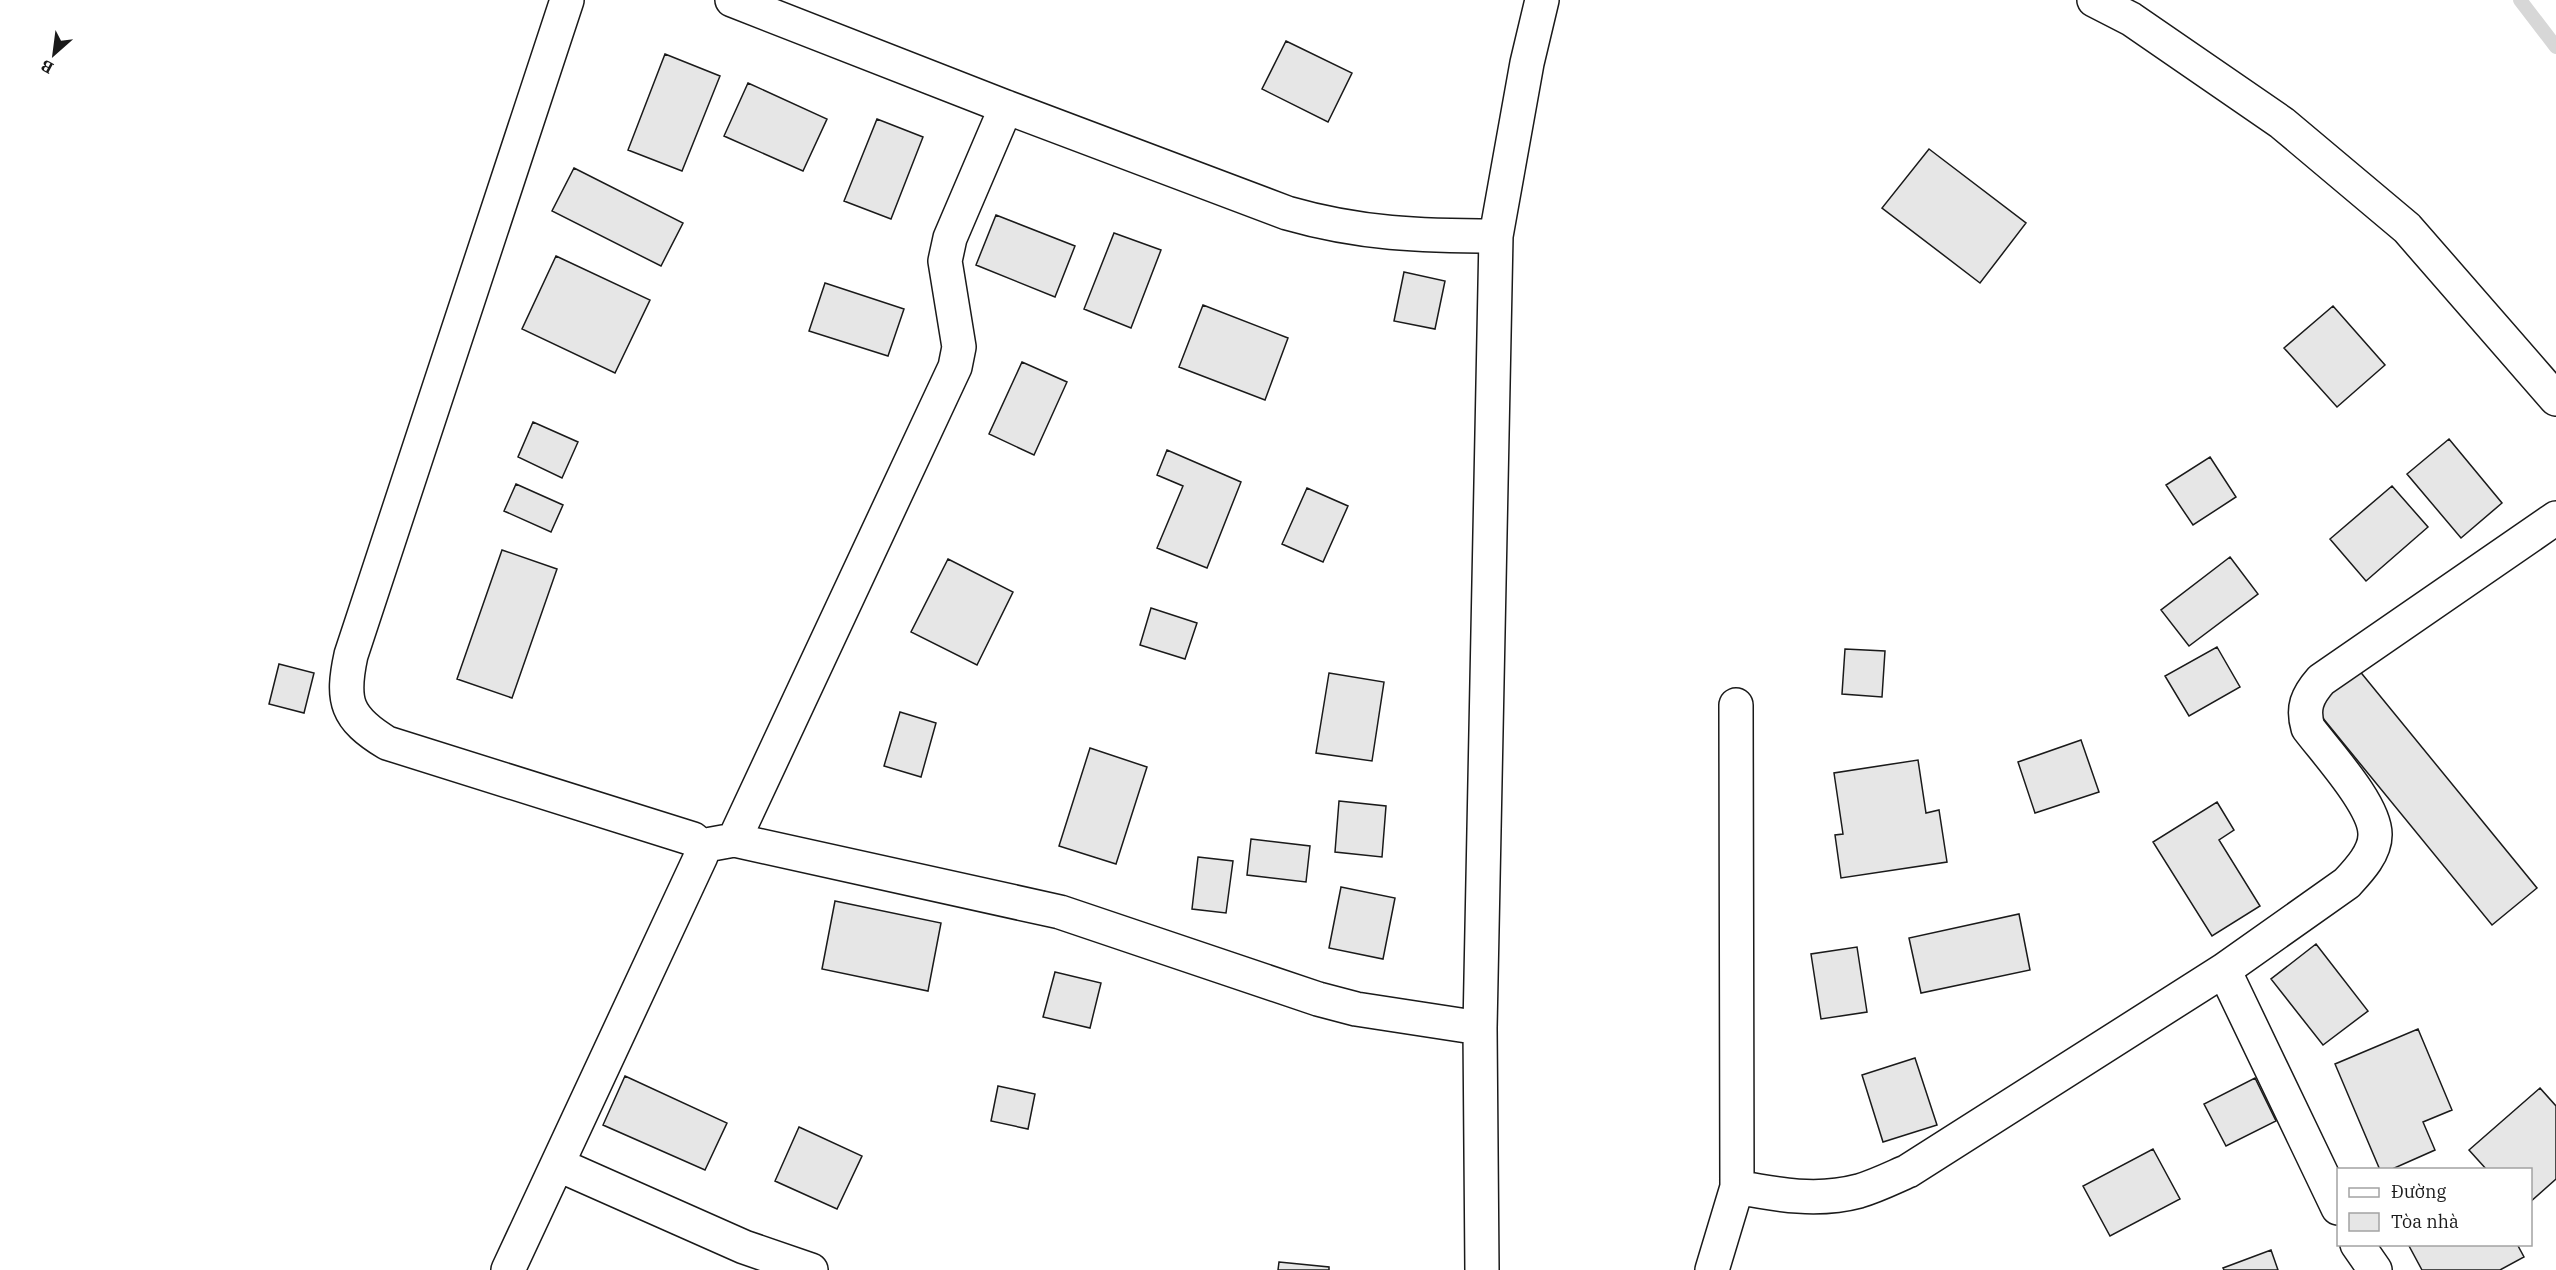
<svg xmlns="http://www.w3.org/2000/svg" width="2556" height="1270" font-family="'IBM Plex Serif',serif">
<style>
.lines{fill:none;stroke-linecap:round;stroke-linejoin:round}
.stream{stroke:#d7d7d7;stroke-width:14}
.building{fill:#e6e6e6;stroke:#1a1a1a;stroke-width:1.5}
.minor-casing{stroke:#1a1a1a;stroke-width:36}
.secondary-casing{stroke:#1a1a1a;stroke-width:36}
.minor{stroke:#fff;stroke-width:33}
.secondary{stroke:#fff;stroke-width:33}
</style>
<rect width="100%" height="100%" fill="#fff"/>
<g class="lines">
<path class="stream" d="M2520,0L2556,47"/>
</g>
<path class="building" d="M1286,41L1352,73L1328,122L1262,89Z
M665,54L720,76L682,171L628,150Z
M748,83L827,119L803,171L724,136Z
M877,119L923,137L891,219L844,201Z
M1929,149L2026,223L1980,283L1882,208Z
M574,168L683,223L661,266L552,211Z
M996,215L1075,246L1055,297L976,265Z
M1114,233L1161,250L1131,328L1084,309Z
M556,256L650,300L615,373L522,329Z
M1404,272L1445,281L1435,329L1394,321Z
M825,283L904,309L888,356L809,331Z
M1203,305L1288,338L1265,400L1179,367Z
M2333,306L2385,365L2337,407L2284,348Z
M1022,362L1067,382L1034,455L989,434Z
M533,422L578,442L562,478L518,457Z
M2449,439L2502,503L2461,538L2407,474Z
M1167,450L1241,482L1207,568L1157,548L1183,486L1157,475Z
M2210,457L2236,497L2193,525L2166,485Z
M516,484L563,505L551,532L504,511Z
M2392,486L2428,527L2366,581L2330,539Z
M1307,488L1348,506L1323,562L1282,544Z
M502,550L557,569L512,698L457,679Z
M2230,557L2258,594L2189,646L2161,610Z
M948,559L1013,592L977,665L911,632Z
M1151,608L1197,623L1185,659L1140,645Z
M2217,647L2240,687L2189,716L2165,676Z
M1845,649L1885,651L1882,697L1842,694Z
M279,664L314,673L304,713L269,704Z
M2358,669L2537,888L2492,925L2313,706Z
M1329,673L1384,682L1372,761L1316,753Z
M900,712L936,723L921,777L884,766Z
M2081,740L2099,792L2035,813L2018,762Z
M1090,748L1147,767L1116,864L1059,846Z
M1918,760L1926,813L1939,810L1947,862L1841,878L1835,835L1843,834L1834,773Z
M1339,801L1386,806L1382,857L1335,852Z
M2217,802L2234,830L2219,840L2260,906L2212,936L2153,842Z
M1251,839L1310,846L1306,882L1247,875Z
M1198,857L1233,861L1226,913L1192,909Z
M1341,887L1395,898L1383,959L1329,948Z
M835,901L941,923L928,991L822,969Z
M2019,914L2030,970L1921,993L1909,938Z
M2316,944L2368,1011L2323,1045L2271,979Z
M1857,947L1867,1012L1821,1019L1811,954Z
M1055,972L1101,983L1090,1028L1043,1017Z
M2418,1029L2452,1110L2423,1122L2435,1150L2390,1170H2380L2335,1064Z
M1915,1058L1937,1125L1883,1142L1862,1075Z
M625,1076L727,1123L705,1170L603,1125Z
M2255,1078L2276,1121L2226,1146L2204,1104Z
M998,1086L1035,1094L1028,1129L991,1121Z
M2540,1088L2556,1106V1179L2530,1202V1170H2487L2469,1150Z
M799,1127L862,1156L837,1209L775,1181Z
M2153,1149L2180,1199L2110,1236L2083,1186Z
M2408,1244H2517L2524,1257L2500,1270H2422Z
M2271,1250L2278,1270H2224L2223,1268Z
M1279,1262L1329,1267V1270H1278Z"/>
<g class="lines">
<defs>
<path id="minor" d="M732,0L1006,107L1287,213C1360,234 1421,236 1496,236
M734,840L955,367L959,347L945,261L950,238L1006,107
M701,846L734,840L1060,912L1318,999L1356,1009L1480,1028
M2224,970L2338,1208
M559,1165L744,1247L811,1270
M1737,1187C1778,1195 1818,1202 1859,1191C1876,1186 1892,1178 1908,1171L2224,970L2347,883C2359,870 2375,853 2375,835C2376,806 2326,752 2308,728C2302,708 2307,696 2321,680L2556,518
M2357,1244L2375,1270
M508,1270L701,856V846L693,839L387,743C346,718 341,701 351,655L567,0
M1482,1270L1480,1028L1496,236L1527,63L1542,0
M1712,1270L1737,1187L1736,705"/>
<path id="secondary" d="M2094,0L2131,19L2282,123L2407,228L2556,399"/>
</defs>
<use href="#minor" class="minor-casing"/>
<use href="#secondary" class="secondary-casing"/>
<use href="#minor" class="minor"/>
<use href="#secondary" class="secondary"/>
</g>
<rect x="2337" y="1168" width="195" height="78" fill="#ffffff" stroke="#a3a3a3" stroke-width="1.5"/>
<rect x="2349" y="1188" width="30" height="9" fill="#ffffff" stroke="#a3a3a3" stroke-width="1.5"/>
<text x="2391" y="1198" font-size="18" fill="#1a1a1a">Đường</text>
<rect x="2349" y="1213" width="30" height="18" fill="#e6e6e6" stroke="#a3a3a3" stroke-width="1.5"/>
<text x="2391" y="1228" font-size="18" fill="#1a1a1a">Tòa nhà</text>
<g transform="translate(54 54) rotate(208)" stroke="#ffffff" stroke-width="4.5" paint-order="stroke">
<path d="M0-4.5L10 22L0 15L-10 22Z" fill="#1a1a1a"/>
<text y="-9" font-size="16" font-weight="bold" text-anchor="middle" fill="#1a1a1a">B</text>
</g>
</svg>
